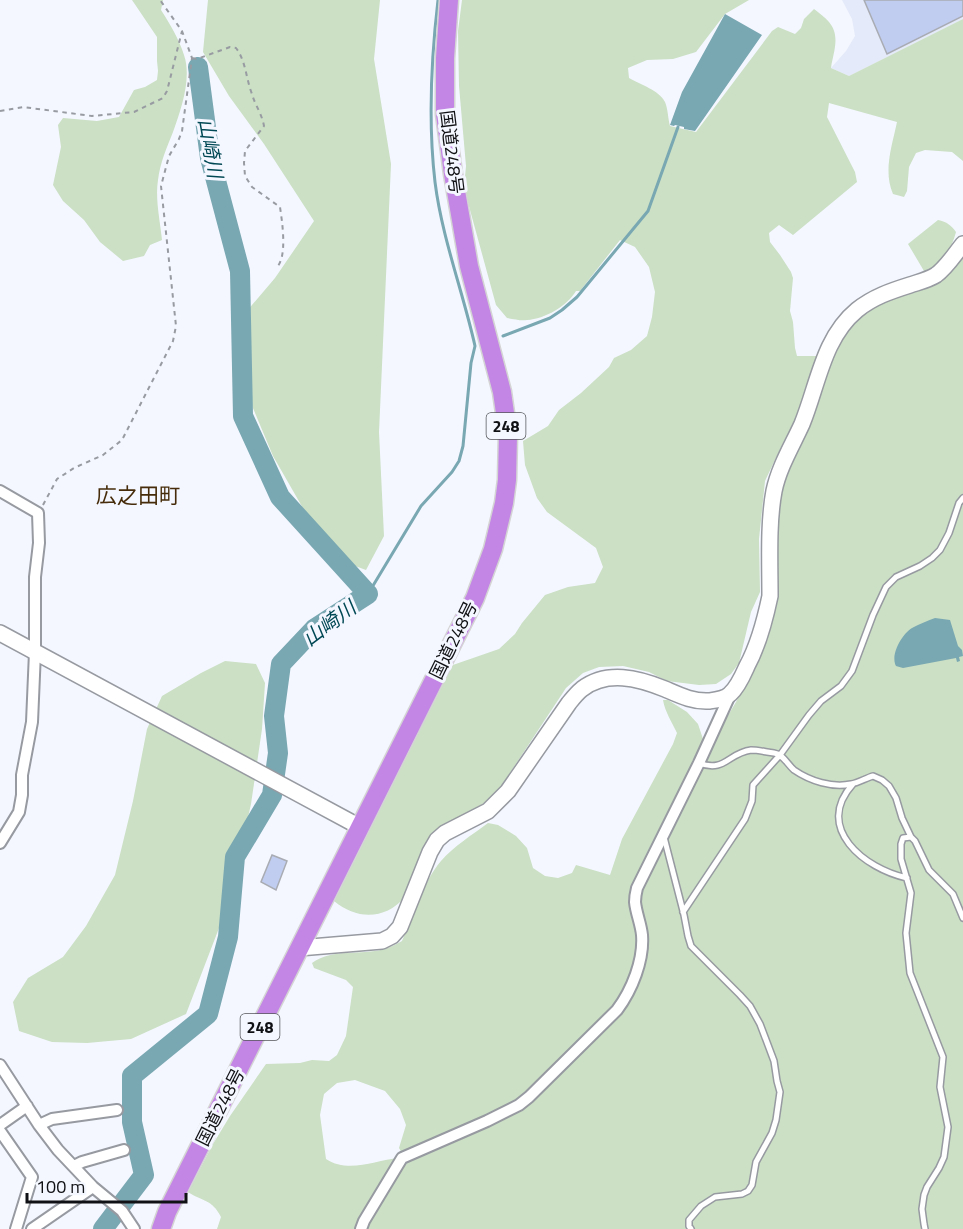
<svg xmlns="http://www.w3.org/2000/svg" width="963" height="1229" font-family="'Titillium Web','Noto Sans JP',sans-serif">
<style>
.built{fill:#e4eaf9}
.green{fill:#cbe0c5}
.water{fill:#79a7b2}
.lines{fill:none;stroke-linecap:round;stroke-linejoin:round}
.stream{stroke:#79a7b2;stroke-width:3}
.river{stroke:#79a7b2;stroke-width:20}
.building{fill:#c0cdf0;stroke:#a9acb3;stroke-width:1.5}
.lane-casing{stroke:#979aa1;stroke-width:8}
.street-casing{stroke:#979aa1;stroke-width:14}
.secondary-casing{stroke:#979aa1;stroke-width:18}
.highway-casing{stroke:#d4d4d5;stroke-width:21}
.path{stroke:#989ba1;stroke-width:2;stroke-dasharray:4.5 4.5;stroke-linecap:butt}
.lane{stroke:#fff;stroke-width:5}
.street{stroke:#fff;stroke-width:10}
.secondary{stroke:#fff;stroke-width:15}
.highway{stroke:#c386e4;stroke-width:18}
.labels{text-anchor:middle;dominant-baseline:central;stroke-width:6;stroke-linejoin:round;paint-order:stroke}
.shield{fill:#f4f7ff;stroke:#54565a;stroke-width:1.5}
.shield-label{font-size:16px;font-weight:bold;fill:#101114}
.street-label{font-size:18px;fill:#101114;stroke:#f4f7ff}
.water-label{font-size:20px;font-style:italic;fill:#004854;stroke:#f4f7ff}
.quarter-label{font-size:21px;fill:#462c0a;stroke:#f4f7ff}
</style>
<rect width="100%" height="100%" fill="#f4f7ff"/>
<path class="built" d="M842,0H963V19L849,76L831,68L846,51L855,36L852,19Z"/>
<path class="green" d="M132,0H163L161,10C170,24 179,39 184,55C192,78 181,110 173,132C167,147 160,163 158,180C155,199 160,220 162,240L150,245L144,256L123,261L100,242L84,220L63,201L53,185L61,147L58,125L63,118L97,121L119,117L134,90L145,87L157,80L158,71L157,61V37Z
M208,0H380L374,59L391,164L379,432L384,536L366,570L331,557L273,456L250,401L235,325L275,278L314,221L264,144L229,96L203,52Z
M462,0H749L725,14L696,52L673,59L647,60L628,68L629,78C641,85 659,90 665,102C668,109 668,119 670,126L696,132L772,31L778,27L795,34L801,28L804,19L814,9C819,13 825,17 829,22C841,36 833,53 831,68L849,76L963,19V161L952,152L925,150L916,153L909,167L907,191L904,197L893,194C883,171 892,146 897,122L829,103L827,117L855,172L857,182L793,235L779,225L769,233L770,242L780,255L791,272L793,278L790,311L793,322L795,348L797,356H819L797,416L782,445L765,481L759,539L760,592L751,612L739,663L731,674L716,684L699,685L667,681L649,672L623,666L599,667L583,673L566,688L500,788L484,803L448,824L405,897C385,920 357,920 334,901L450,666L499,649L515,634L522,623L545,595L568,587L595,583L603,567L596,548L547,512L537,498L525,465L523,441L548,426L559,410L581,393L609,367L614,358L631,350L647,336L652,317L655,292L649,267L635,247L620,240L580,291H576C567,306 545,319 527,320C521,321 514,319 507,318L496,305L464,188L466,166L459,86L458,31Z
M938,220C947,222 951,225 956,232C952,248 941,268 924,271L908,244Z
M963,253V1229H363L402,1160L537,1094L637,979L639,892L708,749L736,702L754,666L776,592L779,506L783,481L838,342L859,316Z
M225,661L256,664L265,683L262,729L251,804L229,902L186,1014L131,1039L87,1043L52,1042L19,1031L13,1002L28,978L63,957L86,926L115,875L133,801L147,729L162,696L201,673Z
M663,700H668L687,712L698,724L703,739L694,764L634,887L639,937L632,976L617,1006L524,1098L484,1119L403,1155L399,1148L406,1125L400,1109L385,1091L355,1080L337,1083L324,1094L320,1115L326,1159C349,1174 375,1160 399,1158L359,1229H217L221,1217C212,1199 203,1202 188,1192L213,1144L230,1116L266,1064L300,1063L312,1060L329,1061L337,1055L346,1036L353,987L346,980L314,968L312,963C332,948 361,956 384,949C390,948 396,944 402,941C413,916 423,882 441,861C454,846 472,835 488,823L498,825L516,836L527,848L533,868L545,876L558,878L572,873L576,865L610,875L622,839L673,744L677,733C672,722 665,712 663,700Z"/>
<path class="water" d="M725,14L762,35L695,131L684,129V127L675,125L674,126L670,125L682,92Z
M935,618L950,620L958,646L962,650L963,656L959,657L960,661L957,662L956,658L903,668L896,666C890,655 902,634 912,628C919,624 927,621 935,618Z"/>
<g class="lines">
<path class="stream" d="M503,336L550,318L562,310L577,297L648,211L678,127
M368,594L421,506L452,472L459,461L463,446L471,363L475,346C463,292 442,238 435,182C428,122 431,60 438,0"/>
<path class="river" d="M103,1229L144,1175L132,1122V1076L208,1014L228,937L235,857L272,795L278,753L274,716L281,664L314,629L368,594L280,497L243,416L240,271L210,158L198,67"/>
</g>
<path class="building" d="M864,0H963V16L887,54Z
M272,855L287,861L276,890L261,882Z"/>
<g class="lines">
<defs>
<path id="lane" d="M699,763C725,773 728,753 751,750C758,750 766,752 774,753C783,754 787,764 794,770C810,781 832,788 851,784C858,783 866,778 873,776L882,780L889,786L896,798L902,818L911,837L915,841L929,870L953,894L963,918
M853,784C813,828 865,869 907,878
M664,837L684,915L688,936L691,946L740,995L750,1006L760,1024L774,1061L777,1081L780,1092L776,1120L772,1133L756,1162L752,1185L748,1191L742,1194L715,1197L701,1206L689,1220V1226L691,1229
M911,837L903,838L901,844V859L911,893L906,933L910,973L943,1057L940,1087L948,1127L944,1157L939,1168L927,1187L924,1195L922,1209L924,1224L925,1229
M683,912L745,819L752,801L753,785L780,755L809,715L821,701L841,686L852,671L873,615L886,587L896,577L920,566L932,558L940,550L949,533L959,503L963,498"/>
<path id="street" d="M0,491L38,513L39,543L35,577V652L32,722L22,775V795L19,812L0,843
M0,1065L39,1125L58,1150L93,1187L122,1211L134,1229
M0,1125L27,1106
M39,1125L52,1119L117,1110
M0,1131L32,1177L16,1229
M74,1166L82,1162L124,1150
M32,1229L93,1187
M361,1229L364,1221L402,1158L487,1121L519,1105L529,1097L617,1010C632,990 644,960 642,935C641,924 636,913 635,902C635,898 636,892 637,888L699,763L730,695"/>
<path id="secondary" d="M0,633L360,827
M299,948L382,941L392,936L400,927L430,852L437,840L445,833L488,811L508,791L569,703C573,698 577,693 582,689C607,670 638,678 665,689C679,695 693,702 709,701C716,700 725,699 730,694C738,687 743,675 747,666C759,644 765,620 770,596C770,563 768,523 774,491C779,467 792,446 802,424C818,385 823,338 857,310C873,297 891,291 910,285C919,282 928,280 936,275C946,268 955,254 963,244"/>
<path id="highway" d="M161,1229L167,1212L475,598L493,549L504,503L507,480L508,434L502,392L469,266L453,174L445,114V58L449,0"/>
</defs>
<use href="#lane" class="lane-casing"/>
<use href="#street" class="street-casing"/>
<use href="#secondary" class="secondary-casing"/>
<use href="#highway" class="highway-casing"/>
<path class="path" d="M192,58L197,59L230,47L236,48C246,61 246,79 252,94C255,105 262,114 264,126L245,151L244,163L245,176L252,187L280,207C282,221 288,258 276,268
M0,111L23,107L92,116L134,112L163,98L167,91L182,31
M43,505L57,479L74,468L103,455L122,440L173,341L176,326L161,186L169,156L179,139L182,131L192,58L182,31L160,0"/>
<use href="#lane" class="lane"/>
<use href="#street" class="street"/>
<use href="#secondary" class="secondary"/>
<use href="#highway" class="highway"/>
</g>
<g class="labels">
<g class="shield">
<rect x="486.5" y="413" width="39" height="26" rx="4.5"/>
<rect x="240.5" y="1014" width="39" height="26" rx="4.5"/>
</g>
<g class="shield-label">
<text x="506" y="426">248</text>
<text x="260" y="1027">248</text>
</g>
<g class="street-label">
<text transform="translate(452 152) rotate(83)">国道248号</text>
<text transform="translate(453 640) rotate(-64)">国道248号</text>
<text transform="translate(220 1107) rotate(-63)">国道248号</text>
</g>
<g class="water-label">
<text transform="translate(211 148) rotate(80)">山崎川</text>
<text transform="translate(329 623) rotate(-37)">山崎川</text>
</g>
<g class="quarter-label">
<text x="138" y="495">広之田町</text>
</g>
</g>
<path d="M27 1193v9h159v-9" fill="none" stroke="#101114" stroke-width="3"/>
<text x="36" y="1193" font-size="18" fill="#101114" stroke="#f4f7ff" stroke-width="4.5" paint-order="stroke">100 m</text>
</svg>
